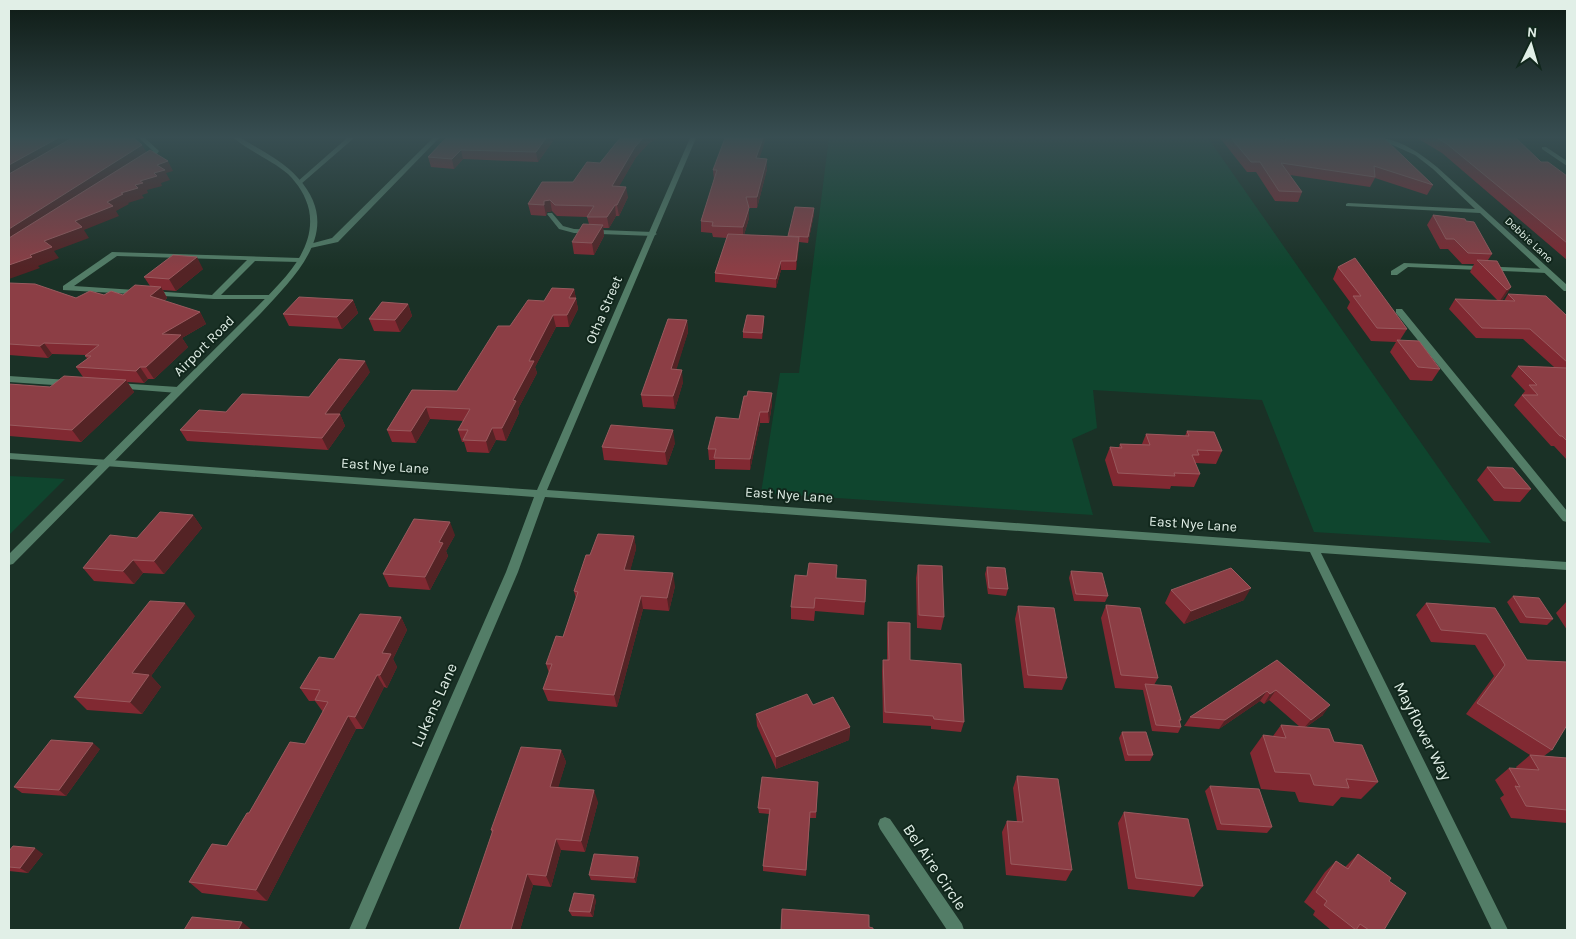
<svg xmlns="http://www.w3.org/2000/svg" width="1576" height="939" font-family="Karla,sans-serif">
<style>
.green{fill:#0f452e}
.lines{fill:none;stroke-linecap:round;stroke-linejoin:round}
.service{fill:#537d67;fill-rule:evenodd}
.minor{fill:#537d67;fill-rule:evenodd}
.tertiary{fill:#537d67;fill-rule:evenodd}
.wall{fill:#812932}
.shaded-wall{fill:#542325}
.building{fill:#8c3e45;stroke:#995a5e}
.labels{text-anchor:middle;dominant-baseline:central;stroke-width:4;stroke-linejoin:round;paint-order:stroke}
.far-street-label{font-size:11px;fill:#e1efe7;stroke:#11271c}
.street-label{font-size:14px;fill:#e1efe7;stroke:#11271c}
.near-street-label{font-size:16px;fill:#e1efe7;stroke:#11271c}
</style>
<rect width="100%" height="100%" fill="#1a3126"/>
<path class="green" d="M829,138H1208L1491,543L1314,532L1262,400L1093,390L1097,428L1072,439L1093,515L761,493L780,373H799Z
M9,476L65,479L9,535Z"/>
<g class="lines">
<path class="service" d="M548,213H552L563,226L574,229L653,232L657,234L653,236L574,233L559,229L547,214Z
M112,252L300,258L304,260L300,262L255,261L221,295H274V299H214L63,290V286ZM117,256L247,260L212,295L74,286Z
M1404,263L1547,269L1551,271L1547,273L1408,267L1397,275H1391V271Z
M1396,309H1402L1567,511V522L1563,521L1396,313Z"/>
<path class="minor" d="M139,138H145L159,151L155,157L148,162L143,161L153,151Z
M347,138H354L301,184H297V182Z
M433,138H439L338,242L306,249V245L332,238Z
M690,138H696L547,490L1567,562V570L1321,553L1508,930H1492L1310,552L545,497L518,572L365,930H349L506,572L534,497L9,459V453L537,490Z
M1377,138C1399,138 1421,154 1437,167L1567,285V291H1564L1480,213L1346,206V204L1348,203L1475,209L1433,169L1415,155Z
M1542,147H1546L1567,161V166L1542,149Z
M9,376L68,380L72,383L68,386L9,382Z
M117,383L178,387L183,390L178,393L114,388L113,386Z
M885,817L890,819L962,924L964,930H947L880,829L878,824L880,819Z"/>
<path class="tertiary" d="M234,138H241C260,150 283,161 298,178C345,229 296,275 261,313L13,564L9,565V554L255,309C281,282 317,251 309,210C306,196 298,184 288,174C272,160 250,152 234,138Z"/>
</g>
<path class="wall" d="M446,138H555L538,162L463,159L454,169L431,167L428,157Z
M620,138H658L649,143L636,157L619,186L628,197L619,216H616L609,228H603L604,236L594,255L574,254L572,242L589,224L587,217L557,216L552,211L547,212L546,216L531,215L528,204L573,182L600,163Z
M1220,138H1278L1281,139V138H1384L1433,185L1427,195L1375,178L1370,187L1290,175L1302,192L1298,202L1275,201L1256,172H1247Z
M1417,138H1516L1541,162L1567,176V260L1442,153Z
M759,158L767,159V169L757,208H749V218L744,235L788,236L814,214L808,243L799,242L796,270H781L776,288L715,282V273L727,238L713,237L712,233L701,232V221L714,180L713,170Z
M1433,215L1492,254L1488,260L1511,287L1503,299L1501,301H1504L1508,294L1567,316V460L1554,446H1551L1514,405L1525,391L1511,376L1518,366L1554,367L1523,339L1476,338L1449,309L1455,299L1498,301L1470,272L1474,264H1462L1448,249H1440L1427,225Z
M1338,267L1407,329L1400,340L1440,369L1432,381L1410,380L1390,352L1396,342L1371,341L1347,308L1350,302L1333,279Z
M203,269L176,291L163,290L167,298L164,301L200,312L206,324L182,338L188,347L154,379H148L144,383L127,382L134,392L81,442L9,436V384L50,387L83,377L76,367L87,359L85,355L52,354L48,358L9,355V283L76,298L104,295H123L150,286L144,277Z
M574,289L578,309L569,327H556L535,367L537,373L518,409L519,413L506,441L496,440L489,453L467,452L464,442H462L458,430L463,421L430,419L416,443L392,442L387,430L412,390L457,391L510,326L544,301Z
M353,300L358,313L342,329L289,326L283,314Z
M408,304L412,316L400,332L374,331L369,319Z
M764,316V322L762,339L743,338V332Z
M687,320L688,332L676,369L683,382L675,409L643,407L641,395Z
M370,372L339,414H340L345,426L328,450L187,441L180,430L226,412L309,397Z
M772,393V404L769,423H760L750,470L715,469V460H709L708,449L739,419Z
M1187,431L1222,451L1216,464L1195,463L1200,474L1194,487L1171,486L1170,489L1113,486L1105,460L1110,447H1119L1120,444H1142L1146,434L1185,436Z
M675,443L667,465L604,460L602,447Z
M1487,467L1531,489L1520,502L1494,501L1477,480Z
M193,515L202,528L164,574L143,573L134,584L94,581L83,568L137,538Z
M455,535L446,551L448,556L430,590L389,587L383,574Z
M634,536L636,549L630,570L675,586L669,611L643,609L617,707L548,701L543,689L549,673L546,664L563,637L576,599L574,591L590,555Z
M918,565L944,617L941,630L917,628L916,578Z
M987,567L1008,589L1006,596L988,594L985,574Z
M1071,571L1108,596L1105,602L1074,601L1069,578Z
M836,578L865,602L864,615L815,611L814,621L791,619V607Z
M1171,590L1244,600L1184,624L1165,603Z
M1513,596L1553,619L1547,625L1520,623L1507,602Z
M1567,601V630L1556,613Z
M1426,603L1495,608L1552,750L1544,756L1567,758V823L1511,818L1500,798L1504,795L1495,780L1509,768L1517,769L1516,767L1530,755L1466,714L1494,676L1475,645L1431,642L1416,615Z
M1106,605L1158,678L1154,685L1181,720L1180,722L1181,727L1178,733L1152,731L1143,690L1115,688L1101,618Z
M1018,606L1067,678L1062,690L1024,688L1015,619Z
M195,616L151,676L161,687L142,714L87,710L74,697Z
M401,617L407,630L393,659L397,667L387,688L384,687L363,729H356L267,901L202,893L189,882L227,846L249,813L305,744L323,712L315,701H309L300,688L334,659Z
M888,622L910,660L964,722L961,732L931,729V726L883,723L882,671L883,660H887V633Z
M1277,660L1323,715L1306,727L1334,742L1378,782L1361,799L1341,797L1333,806L1299,802L1295,792L1261,789L1250,753L1263,735L1273,736L1281,725L1300,727L1269,700L1264,704L1260,701L1219,729L1184,726L1190,717Z
M813,705L850,727L849,740L776,769L757,726L756,714Z
M1122,732L1153,755L1150,761H1125L1119,738Z
M100,749L66,796L22,793L14,787Z
M561,750L566,762L558,787L598,802L585,852L561,850L551,887L533,885L520,930H459L492,833L491,830Z
M1017,776L1072,870L1066,881L1006,875L1002,832L1007,821L1017,822L1013,788Z
M818,782L816,818H810L806,876L763,871V866L769,814L759,813L758,808Z
M1210,786L1272,827L1267,833L1217,830L1205,791Z
M1124,812L1203,886L1194,897L1128,889L1118,823Z
M9,851L43,854L28,873L9,871Z
M1358,854L1389,881L1384,930H1331L1313,915L1315,911L1304,902L1325,872L1336,861L1345,867Z
M638,857L640,862L636,883L591,880L589,875Z
M596,900L593,917L572,916L569,911Z"/>
<path class="shaded-wall" d="M58,138H81L9,179V165Z
M546,138H555L538,162L536,152Z
M643,138H658L649,143L636,157L613,197L612,186L635,147Z
M763,138H766L756,169V158Z
M142,145L148,154L9,245V229Z
M461,150L463,159L454,169L452,159Z
M767,159V169L757,208V197Z
M168,161L173,171L166,173L170,180L161,183L162,186L147,190L148,193L142,195L144,198L128,203L129,204L116,211L119,216L84,230L89,238L54,251L59,258L38,266L40,268L9,279V265L30,255L44,241L75,221L135,185L140,181L154,173L157,165Z
M626,187L628,197L619,216L617,205Z
M550,200L552,211L547,212L546,216L544,205V201Z
M615,205L616,216L609,228L607,217Z
M749,208V218L743,238V227Z
M814,208V214L808,243V237Z
M603,225L604,236L594,255L592,243Z
M799,237V245L796,270V261Z
M197,257L203,269L176,291L169,279Z
M781,261V270L776,288V279Z
M161,287L167,298L156,307L150,296Z
M1511,287L1503,299L1499,302L1507,290Z
M574,289L578,309L569,327L567,315L569,298Z
M353,300L358,313L342,329L337,317Z
M408,304L412,316L400,332L395,320Z
M200,312L206,324L182,338L188,347L154,379L146,367L162,334Z
M553,315L556,327L535,367L537,373L518,409L519,413L506,441L502,428L529,361Z
M764,316V322L762,339V333Z
M687,320L688,332L673,381L671,369Z
M44,343L52,354L48,358L40,346Z
M365,361L370,372L331,425L325,414Z
M140,367L148,379L144,383L136,371Z
M682,370L683,382L675,409L673,396Z
M126,380L134,392L81,442L72,430Z
M772,393V404L769,423L768,412Z
M426,407L430,419L416,443L411,431Z
M760,412V423L750,470V459Z
M340,414L345,426L328,450L322,438Z
M492,428L496,440L489,453L486,441Z
M673,430L675,443L667,465L665,452Z
M193,515L202,528L164,574L154,561Z
M450,522L455,535L446,551L448,556L430,590L425,577L439,542Z
M634,536L636,549L627,583L624,570Z
M133,560L143,573L134,584L123,571Z
M673,573L675,586L669,611L667,598Z
M1251,588L1244,600L1184,624L1191,611Z
M641,596L643,609L617,707L614,695Z
M185,603L195,616L151,676L161,687L142,714L130,702L132,673Z
M401,617L407,630L393,659L397,667L387,688L380,675L382,653Z
M377,675L384,687L363,729L355,717Z
M1276,690L1269,700L1264,704L1270,694Z
M1267,691L1260,701L1219,729L1225,720Z
M1330,705L1323,715L1303,729L1311,720Z
M348,716L356,729L267,901L256,890Z
M850,727L849,740L776,769V757Z
M93,743L100,749L66,796L59,790Z
M561,750L566,762L555,798L550,787Z
M594,790L598,802L585,852L581,841Z
M556,839L561,850L551,887L546,876Z
M35,848L43,854L28,873L20,868Z
M638,857L640,862L636,883L634,878Z
M527,874L533,885L520,930H511Z
M594,895L596,900L593,917L590,912Z
M242,922L252,930H238Z"/>
<path class="building" d="M9,138H58L9,165Z
M72,138H134L142,145L9,229V174Z
M446,138H546L536,152L461,150L452,159L428,157Z
M620,138H643L635,147L612,186L626,187L617,205H615L607,217H587L594,206L555,205L550,200L544,201V205L528,204L542,182H573L587,162L600,163Z
M725,138H763L756,158L767,159L757,197H746L749,208L743,227L712,226L713,222L701,221L717,170H713Z
M1231,138H1278L1286,142L1285,138H1384L1433,185L1374,166L1375,177L1281,163L1302,192L1279,191L1260,162H1251Z
M1437,138H1516L1541,162H1548L1567,176V243L1447,144Z
M150,150L168,161L157,165L165,170L154,173L157,176L140,181L143,183L135,185L138,188L121,193L123,194L107,202L113,206L75,221L82,227L44,241L52,247L30,255L32,257L9,265V238Z
M795,207L814,208L808,237L788,236Z
M1433,215L1465,219L1466,221L1474,222L1492,254L1468,253L1454,239H1446Z
M583,224L603,225L592,243L572,242Z
M728,234L799,237L796,261H781L776,279L715,273Z
M173,255L197,257L169,279L144,277Z
M1355,258L1407,329L1377,328L1353,296H1361L1338,267Z
M1477,260L1497,261L1511,287L1507,290Z
M9,283L35,284L76,298L90,291L104,295L111,291L123,295L135,285L161,287L150,296L200,312L162,334L181,335L146,367H140L136,371L76,367L91,356H85L99,345L44,343L40,346L9,344Z
M552,288L574,289L569,298H576L567,315H553L529,361H534L513,400L516,401L502,428H492L486,441L463,440L468,430H458L470,409L426,407L411,431L387,430L412,390L457,391L498,326H510L528,300L544,301Z
M1508,294L1546,296L1567,316V362L1530,329L1482,328L1455,299L1515,301Z
M299,297L353,300L337,317L283,314Z
M382,302L408,304L395,320L369,319Z
M747,315L764,316L762,333L743,332Z
M668,319L687,320L671,369L682,370L673,396L641,395Z
M1397,340L1419,341L1440,369L1418,367Z
M339,359L365,361L325,414H340L322,438L180,430L199,410L226,412L242,394L309,397Z
M1518,366L1567,368V441L1562,436H1560L1522,395H1538L1529,385H1537Z
M64,376L126,380L72,430L9,425V384L50,387Z
M748,391L772,393L768,412H760L750,459L714,458L716,449H708L716,417L739,419L744,396H747Z
M611,425L673,430L665,452L602,447Z
M1187,431L1214,432L1222,451L1197,450L1199,455H1192L1200,474L1174,473L1175,476L1118,473L1110,447L1122,448L1120,444L1150,445L1146,434L1189,436Z
M1487,467L1513,468L1531,489L1504,488Z
M160,512L193,515L154,561L133,560L123,571L83,568L110,535L137,538Z
M414,519L450,522L439,542L443,543L425,577L383,574Z
M598,534L634,536L624,570L673,573L667,598L641,596L614,695L543,689L552,664H546L556,636L563,637L578,592L574,591L586,555H590Z
M809,563L837,565L836,578L866,580L865,602L815,598L814,608L791,607L795,575L807,576Z
M918,565L942,566L944,617L919,615Z
M987,567L1005,568L1008,589L989,588Z
M1231,568L1251,588L1191,611L1171,590Z
M1071,571L1102,573L1108,596L1076,594Z
M1513,596L1539,598L1553,619L1526,617Z
M150,601L185,603L132,673L149,675L130,702L74,697Z
M1426,603L1495,608L1527,660L1567,662V725L1552,750L1477,703L1505,665L1486,634L1441,630Z
M1106,605L1140,608L1158,678L1121,675Z
M1018,606L1054,608L1067,678L1028,675Z
M360,614L401,617L382,653L391,654L380,675H377L355,717L348,716L256,890L189,882L212,844L227,846L247,813H249L290,742L305,744L328,702L315,700L320,690L300,688L319,657L334,659Z
M888,622L910,623V660L961,664L964,722L934,719L933,716L885,712L883,660H889Z
M1277,660L1330,705L1311,720L1276,690L1270,694L1267,691L1225,720L1190,717Z
M1145,684L1171,686L1181,720H1179L1181,727L1156,725Z
M807,694L813,705L833,697L850,727L776,757L756,714Z
M1281,725L1329,729L1334,742L1362,745L1378,782L1346,779L1349,788L1314,785L1310,774L1275,772L1263,735L1286,738Z
M1122,732H1146L1153,755H1128Z
M51,740L93,743L59,790L14,787Z
M521,747L561,750L550,787L594,790L581,841L556,839L546,876L527,874L511,930H459L493,830H491Z
M1530,755L1567,758V810L1526,806L1515,786L1520,787L1509,768L1539,770Z
M1017,776L1058,779L1072,870L1011,864L1007,821L1023,822Z
M762,777L818,782L816,812H810L806,870L763,866L770,809L758,808Z
M1210,786L1259,789L1272,827L1221,824Z
M1124,812L1188,819L1203,886L1136,878Z
M13,846L35,848L20,868L9,867V851Z
M594,854L638,857L634,878L589,875Z
M1358,854L1391,878L1389,881L1406,893L1384,930H1369L1360,924L1356,930L1324,905L1327,901L1316,892L1336,861L1348,869Z
M574,893L594,895L590,912L569,911Z
M782,909L869,915V927L873,928V930H781Z
M192,917L242,922L238,930H184Z"/>
<linearGradient id="sky" x2="0" y2="1"><stop stop-color="#0e1b15"/><stop offset="0.51" stop-color="#384e52"/><stop offset="1" stop-color="#384e52" stop-opacity="0"/></linearGradient>
<rect width="1576" height="269" fill="url(#sky)"/>
<g class="labels">
<g class="far-street-label">
<text transform="translate(1529 240) rotate(43)">Debbie Lane</text>
</g>
<g class="street-label">
<text transform="translate(604 310) rotate(-67)">Otha Street</text>
<text transform="translate(204 346) rotate(-45)">Airport Road</text>
<text transform="translate(385 466) rotate(4)">East Nye Lane</text>
<text transform="translate(789 495) rotate(4)">East Nye Lane</text>
<text transform="translate(1193 524) rotate(4)">East Nye Lane</text>
</g>
<g class="near-street-label">
<text transform="translate(434 705) rotate(-66)">Lukens Lane</text>
<text transform="translate(1423 731) rotate(63)">Mayflower Way</text>
<text transform="translate(935 867) rotate(56)">Bel Aire Circle</text>
</g>
</g>
<rect width="1576" height="939" fill="none" stroke="#e1efe7" stroke-width="20"/>
<g transform="translate(1531 45) rotate(5)" stroke="#11271c" stroke-width="4" paint-order="stroke">
<path d="M0-4L9 19L0 12L-9 19Z" fill="#e1efe7"/>
<text y="-8" font-size="14" font-weight="bold" text-anchor="middle" fill="#e1efe7">N</text>
</g>
</svg>
